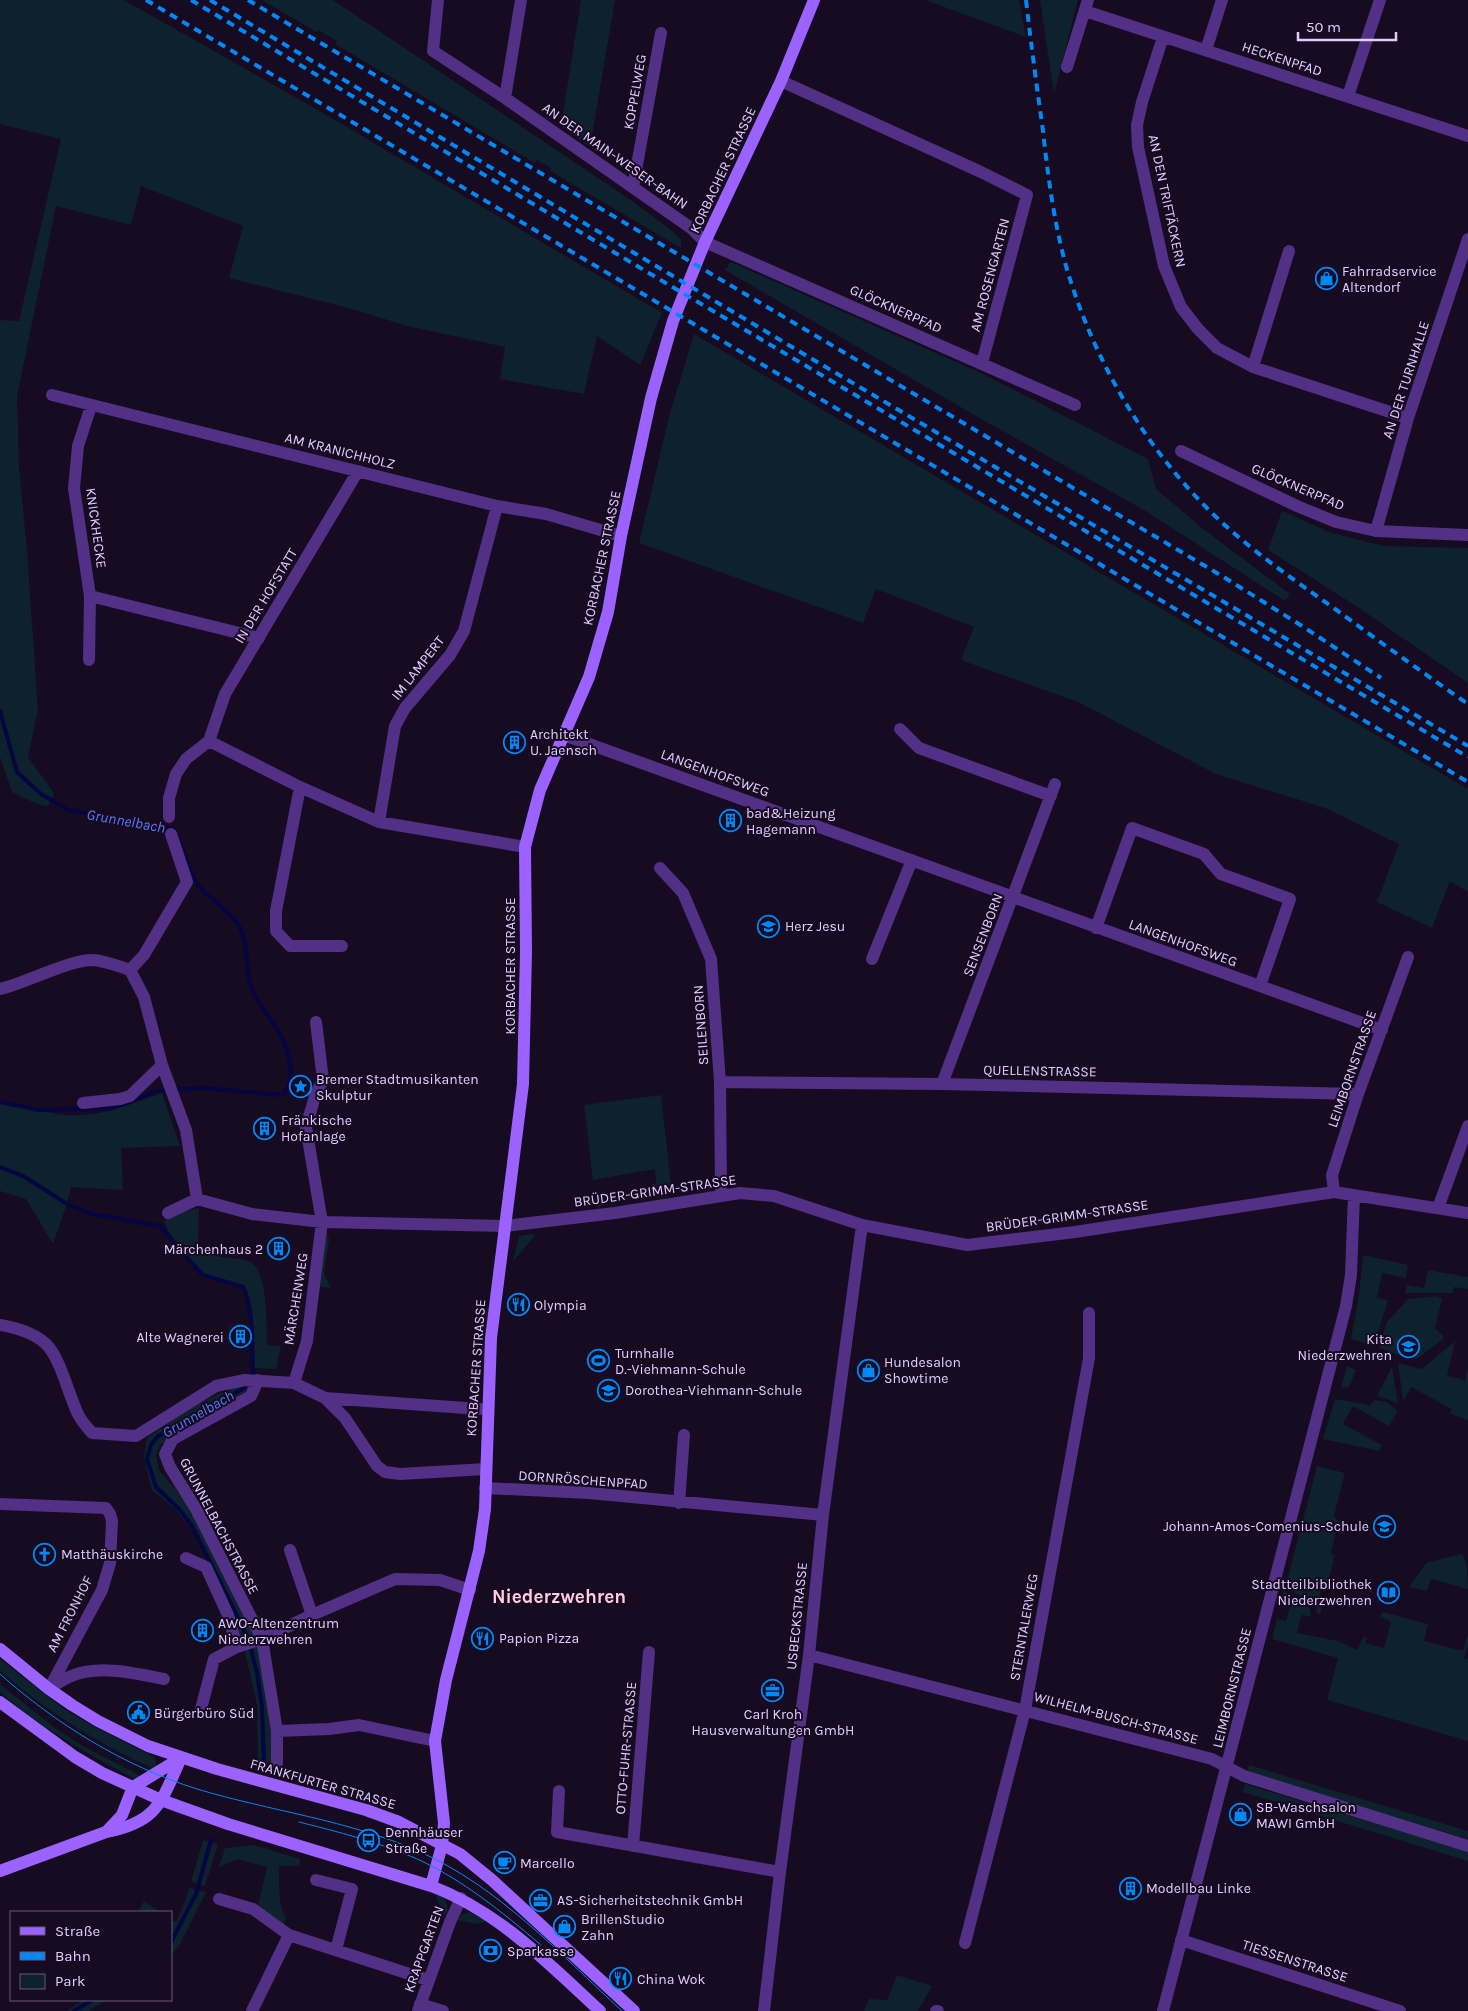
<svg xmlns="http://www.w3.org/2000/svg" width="1468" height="2011" font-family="Karla,sans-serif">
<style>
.green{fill:#0d222c}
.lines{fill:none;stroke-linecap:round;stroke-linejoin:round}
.stream{stroke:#040541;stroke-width:4}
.street{stroke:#513086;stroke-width:12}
.secondary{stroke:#9c62ff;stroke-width:12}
.tram{stroke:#0088f6;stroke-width:1}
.rail{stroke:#0088f6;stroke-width:4;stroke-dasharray:8 6;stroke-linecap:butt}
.labels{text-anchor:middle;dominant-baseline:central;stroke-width:4;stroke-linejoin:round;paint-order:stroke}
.street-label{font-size:14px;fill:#e3cbff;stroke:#160b21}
.poi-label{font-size:14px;fill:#e3cbff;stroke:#160b21;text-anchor:start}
.water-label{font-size:15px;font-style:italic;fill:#5979ff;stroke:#160b21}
.district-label{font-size:19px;font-weight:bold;fill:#ffcddb;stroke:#160b21}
</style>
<rect width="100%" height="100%" fill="#160b21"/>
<path class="green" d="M0,0H124L318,110L662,313L640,365L597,336L584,394L500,379L505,347L407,326L349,308L229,278L243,226L141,186L131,225L56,206L17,397L19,467L27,551L38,710L28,757L54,793L48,806L37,804L12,792L0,757V320L19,321L61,139L0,124Z
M262,0H333L622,194L674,232L681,240V248L550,171L551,168L537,160L535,163L335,44L337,41L318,30L316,32Z
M581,0H615L590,147L561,126Z
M925,0H1019L1026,37Z
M1040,0H1078L1054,94Z
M731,262L983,374L1148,459L1156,489L1202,528L1290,594L1285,601L1144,510L976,416L725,270Z
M694,334L1468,789V892L1450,881L1432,928L1377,902L1399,844L1325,808L1216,774L1078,702L961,660L974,627L876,589L863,623L639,543L670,413Z
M1282,511L1332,533L1383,546L1468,548V683L1356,606L1268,550Z
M162,1093L180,1146L121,1148L123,1190L71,1187L67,1204L53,1244L26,1199L0,1191V1102C19,1105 38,1111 57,1114C95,1120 128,1105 162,1093Z
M661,1095L672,1193L657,1196L655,1169L593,1180L584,1105Z
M199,1208L198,1250C204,1252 210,1254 217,1256C227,1258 238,1258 248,1261C269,1267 266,1326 267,1345L281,1346L276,1369L253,1368L252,1334L247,1294L241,1287L203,1275L188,1259L169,1232L164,1221L171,1214Z
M326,1233L328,1234L329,1240L324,1273L331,1288L319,1286Z
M531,1234L535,1236L513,1261L519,1236Z
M1363,1255L1408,1265L1406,1278L1382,1273L1377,1298L1388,1300L1374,1346L1351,1339L1359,1295Z
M1428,1270L1468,1277V1289L1454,1287L1453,1293H1405L1407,1285L1424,1288Z
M1437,1296L1442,1299L1435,1328L1443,1336V1339L1418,1358L1399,1355L1380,1348L1386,1323L1408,1299Z
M1455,1341L1447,1376L1465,1380L1468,1368V1421L1450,1413L1452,1409L1411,1387L1403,1401L1398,1363L1422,1369Z
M1347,1366L1356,1370L1349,1387L1341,1388Z
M1392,1367L1398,1403L1377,1396Z
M247,1385L252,1388L160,1445L156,1455L159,1470L193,1509L262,1639L271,1714L273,1770L258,1767L257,1705L244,1647L222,1589L193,1531L175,1509L152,1490L144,1457L147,1438C181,1415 206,1394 247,1385Z
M1335,1399L1370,1405L1375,1400L1387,1402L1398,1411L1389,1426L1353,1406L1343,1424L1382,1445L1379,1451L1323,1439Z
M1317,1466L1345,1473L1334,1516L1338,1521L1331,1554L1335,1555L1327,1587L1322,1586L1319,1596L1324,1597L1320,1614L1317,1613C1316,1602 1312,1600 1303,1597C1297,1596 1290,1589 1286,1585Z
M1461,1554C1468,1558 1468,1579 1468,1589L1431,1579L1427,1591L1409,1587L1426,1563Z
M1284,1591L1300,1604L1304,1603L1310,1609L1311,1617L1301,1615L1297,1633L1338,1641L1357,1650L1364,1636L1367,1638L1365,1643L1384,1648L1391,1622L1380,1616L1383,1612L1428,1624L1424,1641L1463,1651L1468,1633V1645L1464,1658L1468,1659V1741L1327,1700L1338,1658L1272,1639L1277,1619L1286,1621L1290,1607L1281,1604Z
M0,1659L65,1710L95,1727L154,1757L157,1766L152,1768C96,1743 47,1711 0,1671Z
M0,1684L55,1728L83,1746L139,1775L140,1778L135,1779C86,1753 42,1729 0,1692Z
M1249,1765L1468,1831V1839L1247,1772Z
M1245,1784L1468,1852V1861L1243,1792Z
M203,1840L218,1844L205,1886L191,1882Z
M254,1845L300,1859L299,1866H279C280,1884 277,1903 286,1918L284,1925L258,1906L267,1867L237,1859L219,1867L225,1848Z
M189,1888L206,1892L179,1946L171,1955V1920L176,1922L184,1904Z
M435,1894C446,1898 449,1903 446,1915H444Z
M144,1901L161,1912H135L139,1910Z
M469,1912L487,1921L476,1924L457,1920L461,1915Z
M897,1975L932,1986L918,2011H864L869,1999L887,2000Z
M83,2000H106L88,2011H67Z"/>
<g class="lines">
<path class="stream" d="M0,711L17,772L41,794L68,810L174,829
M0,1102L39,1110L113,1108L157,1091L203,1088L282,1095C299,1083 288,1049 279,1032C270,1016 255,1002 250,983C245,966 249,947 241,930C234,913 211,901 199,886C190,875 184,851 178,837
M0,1167L23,1176L69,1205L92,1214L160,1226L188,1259L203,1275L243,1287C254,1306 252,1350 253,1372L250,1377
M246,1384L244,1388L157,1437L151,1445L147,1459L156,1487L179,1509L192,1526L248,1638L257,1673L262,1707L264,1766
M171,1942L196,1894L211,1840
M74,2011L92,2000"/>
<path class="street" d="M438,0L433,51L505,98L691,228L705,242L1075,405
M1085,11L1468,136
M1163,37L1142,102L1137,125L1138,147L1164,266L1181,307L1198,329L1217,348L1253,367L1408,418
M1206,50L1222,0
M1067,67L1088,0
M781,81L981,172L1027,195L982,363
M1348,96L1380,0
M505,98L521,0
M633,187L661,33
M1253,367L1289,251
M52,395L497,506L546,514L621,536
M91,406L78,446L74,488L90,596L259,638
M1181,451L1297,506L1336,522L1376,531L1468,535
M1376,531L1408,418L1468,239
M89,660L90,596
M900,729L919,748L1051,796
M564,735L1382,1030
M209,741L300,787
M169,817V798L176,774L186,759L209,741L225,694L358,471
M379,822L395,726L405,708L450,655L464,631L497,506
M660,868L683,893L711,959L720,1082L721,1194
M1096,928L1132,828L1204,854L1221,874L1290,899L1260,986
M342,946H290L276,931V911L300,787L379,822L525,847
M872,959L912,860
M130,970L144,955L187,882L171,834
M0,989C26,983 68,960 93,960C106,961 118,966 130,970L144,997L162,1065L186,1130L197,1199
M720,1082L942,1084L1358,1094
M942,1084L1055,784
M83,1103L120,1099L130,1096L162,1065
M1334,1192L1332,1175L1358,1094L1408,957
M1438,1208L1468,1126
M168,1213L197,1199L252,1214L322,1222L505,1226L615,1213L740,1193L774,1196L862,1225L967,1245L1075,1232L1334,1192L1468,1213
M0,1325C16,1328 33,1332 46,1344C60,1357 69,1396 78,1414C81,1421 87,1427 92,1433L136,1436L216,1386L245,1380L294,1383L325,1398L345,1418L377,1466L385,1472L400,1474L486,1469
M258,1380L251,1396L173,1439L165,1454L170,1467L196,1509L262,1639L277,1731L329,1729L359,1725L435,1741
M294,1383L307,1341L322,1222L306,1127L316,1093L323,1080L316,1022
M325,1398L480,1409
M485,1488L589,1493L823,1515
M679,1503L684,1435
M0,1504L106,1508L110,1514L112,1521L110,1563L102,1590L49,1689
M290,1550L312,1615
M186,1558L206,1567L228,1615L237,1647
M809,1655L1212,1759L1244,1776L1468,1846
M49,1689C55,1685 62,1680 69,1677C97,1664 135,1673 164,1679
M201,1709L214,1659L237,1647L262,1639L312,1615L395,1579L440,1580L470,1590
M277,1731V1763
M559,1791L557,1832L780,1872
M633,1846L649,1652
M316,1880L352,1889L336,1950
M219,1899L253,1909L289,1935L428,1980
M1181,1940L1400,2011
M965,1943L1025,1710L1089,1358V1313
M420,2004L443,2011
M252,2011L289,1935
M418,2011L450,1922L461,1898
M764,2011L780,1872L809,1655L823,1515L862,1225
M936,2011H938
M1163,2011L1346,1306L1351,1275L1354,1195"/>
<path class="secondary" d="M0,1649L49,1689L72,1705L98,1721L148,1746L217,1769L366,1810L399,1822L460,1854L492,1880L634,2011
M0,1702L75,1757L102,1773L161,1800L228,1824L431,1886C498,1911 548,1963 600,2011
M106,1832L122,1815L133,1787L181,1758
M0,1871L106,1832C158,1822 161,1802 181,1758
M431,1886L442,1845L444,1823L435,1741L446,1680L479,1551L485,1509L491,1338L523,1084L526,952L525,847L540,790L589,677L608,612L621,536L651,398L673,321L705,242L781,81L814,0"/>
<path class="tram" d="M0,1674C56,1724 124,1766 197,1789C270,1811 348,1820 418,1851C498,1886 559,1953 622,2011
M299,1822C339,1832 378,1842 415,1858C462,1879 502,1912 541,1945"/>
<path class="rail" d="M146,0L1468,782
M191,0L664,282L1468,757
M210,0L802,353L1468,746
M248,0L1222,576L1302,626L1381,678
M1026,0C1031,44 1037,88 1043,131C1048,177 1054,222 1066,266C1093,359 1144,447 1213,514C1250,550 1293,579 1335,609C1379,641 1423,673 1468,704"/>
</g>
<defs>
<symbol id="shop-ring" viewBox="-11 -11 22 22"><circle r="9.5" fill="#160b21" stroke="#0088f6" stroke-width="1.5"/><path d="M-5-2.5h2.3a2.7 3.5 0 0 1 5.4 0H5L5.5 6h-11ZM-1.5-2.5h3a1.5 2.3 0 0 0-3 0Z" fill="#0088f6"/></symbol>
<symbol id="building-ring" viewBox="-11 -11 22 22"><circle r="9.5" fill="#160b21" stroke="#0088f6" stroke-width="1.5"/><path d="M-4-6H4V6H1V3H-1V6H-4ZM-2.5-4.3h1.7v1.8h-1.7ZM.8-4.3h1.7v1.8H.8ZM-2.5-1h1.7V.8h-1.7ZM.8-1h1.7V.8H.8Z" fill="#0088f6"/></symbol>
<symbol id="school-ring" viewBox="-11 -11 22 22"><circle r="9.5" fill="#160b21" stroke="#0088f6" stroke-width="1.5"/><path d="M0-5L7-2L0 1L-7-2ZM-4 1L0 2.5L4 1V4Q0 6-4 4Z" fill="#0088f6"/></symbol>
<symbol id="sight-ring" viewBox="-11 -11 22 22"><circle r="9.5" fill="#160b21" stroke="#0088f6" stroke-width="1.5"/><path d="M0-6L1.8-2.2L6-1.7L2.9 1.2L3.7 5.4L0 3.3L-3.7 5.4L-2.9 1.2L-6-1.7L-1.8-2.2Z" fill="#0088f6"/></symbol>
<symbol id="restaurant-ring" viewBox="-11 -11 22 22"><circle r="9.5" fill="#160b21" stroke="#0088f6" stroke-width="1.5"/><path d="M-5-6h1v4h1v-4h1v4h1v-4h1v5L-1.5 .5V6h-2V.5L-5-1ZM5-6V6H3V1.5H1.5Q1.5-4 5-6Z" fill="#0088f6"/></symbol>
<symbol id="stadium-ring" viewBox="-11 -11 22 22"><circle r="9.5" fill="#160b21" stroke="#0088f6" stroke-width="1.5"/><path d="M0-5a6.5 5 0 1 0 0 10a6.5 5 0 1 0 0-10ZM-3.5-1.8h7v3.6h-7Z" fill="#0088f6"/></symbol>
<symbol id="church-ring" viewBox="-11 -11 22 22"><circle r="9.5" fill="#160b21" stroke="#0088f6" stroke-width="1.5"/><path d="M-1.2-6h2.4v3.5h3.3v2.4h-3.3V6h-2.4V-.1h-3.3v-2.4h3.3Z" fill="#0088f6"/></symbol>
<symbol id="library-ring" viewBox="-11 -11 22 22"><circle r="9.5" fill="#160b21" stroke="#0088f6" stroke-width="1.5"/><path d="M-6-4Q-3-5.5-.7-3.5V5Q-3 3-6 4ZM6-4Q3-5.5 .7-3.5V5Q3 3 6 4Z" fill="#0088f6"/></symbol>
<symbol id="office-ring" viewBox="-11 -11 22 22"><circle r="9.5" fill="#160b21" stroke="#0088f6" stroke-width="1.5"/><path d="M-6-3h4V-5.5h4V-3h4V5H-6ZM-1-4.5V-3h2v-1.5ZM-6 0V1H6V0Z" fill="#0088f6"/></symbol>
<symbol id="civic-ring" viewBox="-11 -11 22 22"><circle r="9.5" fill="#160b21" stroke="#0088f6" stroke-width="1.5"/><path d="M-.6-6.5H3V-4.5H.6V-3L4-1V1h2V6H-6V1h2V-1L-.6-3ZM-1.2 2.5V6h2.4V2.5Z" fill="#0088f6"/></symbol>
<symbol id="bus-ring" viewBox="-11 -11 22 22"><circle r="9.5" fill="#160b21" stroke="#0088f6" stroke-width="1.5"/><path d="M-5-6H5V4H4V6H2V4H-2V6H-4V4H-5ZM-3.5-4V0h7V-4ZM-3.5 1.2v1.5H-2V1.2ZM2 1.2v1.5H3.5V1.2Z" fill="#0088f6"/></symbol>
<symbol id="cafe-ring" viewBox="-11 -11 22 22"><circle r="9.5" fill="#160b21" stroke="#0088f6" stroke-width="1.5"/><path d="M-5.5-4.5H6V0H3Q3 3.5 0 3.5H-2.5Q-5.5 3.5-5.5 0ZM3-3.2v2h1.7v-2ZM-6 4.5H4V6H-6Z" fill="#0088f6"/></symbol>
<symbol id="bank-ring" viewBox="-11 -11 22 22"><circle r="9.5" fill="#160b21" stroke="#0088f6" stroke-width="1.5"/><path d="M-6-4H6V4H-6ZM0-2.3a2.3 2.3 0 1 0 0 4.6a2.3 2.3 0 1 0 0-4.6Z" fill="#0088f6"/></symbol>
</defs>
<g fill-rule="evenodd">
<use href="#shop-ring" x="1314" y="266" width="25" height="25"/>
<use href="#building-ring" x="502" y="730" width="25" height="25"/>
<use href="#building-ring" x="718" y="808" width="25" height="25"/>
<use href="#school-ring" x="756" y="914" width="25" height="25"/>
<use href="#sight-ring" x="288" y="1074" width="25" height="25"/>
<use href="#building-ring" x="252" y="1116" width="25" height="25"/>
<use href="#building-ring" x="266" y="1236" width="25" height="25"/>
<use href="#restaurant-ring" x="506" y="1292" width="25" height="25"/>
<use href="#building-ring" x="228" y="1324" width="25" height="25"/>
<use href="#school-ring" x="1396" y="1334" width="25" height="25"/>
<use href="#stadium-ring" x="586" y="1348" width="25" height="25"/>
<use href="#shop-ring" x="856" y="1358" width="25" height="25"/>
<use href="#school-ring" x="596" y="1378" width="25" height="25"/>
<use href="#school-ring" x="1372" y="1514" width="25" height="25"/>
<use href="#church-ring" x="32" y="1542" width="25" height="25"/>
<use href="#library-ring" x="1376" y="1580" width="25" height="25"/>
<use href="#building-ring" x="190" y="1618" width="25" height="25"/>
<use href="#restaurant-ring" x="470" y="1626" width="25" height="25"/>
<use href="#office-ring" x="760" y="1678" width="25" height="25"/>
<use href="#civic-ring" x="126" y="1700" width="25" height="25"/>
<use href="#shop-ring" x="1228" y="1802" width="25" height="25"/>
<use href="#bus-ring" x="356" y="1828" width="25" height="25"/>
<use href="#cafe-ring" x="492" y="1850" width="25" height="25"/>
<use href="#building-ring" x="1118" y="1876" width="25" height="25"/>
<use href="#office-ring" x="528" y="1888" width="25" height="25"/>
<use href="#shop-ring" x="552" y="1914" width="25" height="25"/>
<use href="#bank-ring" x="478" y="1938" width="25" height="25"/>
<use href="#restaurant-ring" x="608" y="1966" width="25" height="25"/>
</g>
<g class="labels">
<g class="street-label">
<text transform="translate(1282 59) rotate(18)">HECKENPFAD</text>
<text transform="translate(635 92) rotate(-80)">KOPPELWEG</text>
<text transform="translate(615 156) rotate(35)">AN DER MAIN-WESER-BAHN</text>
<text transform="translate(723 170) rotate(-65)">KORBACHER STRASSE</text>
<text transform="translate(1167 201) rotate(78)">AN DEN TRIFTÄCKERN</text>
<text transform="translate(990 275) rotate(-75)">AM ROSENGARTEN</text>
<text transform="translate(896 309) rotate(24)">GLÖCKNERPFAD</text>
<text transform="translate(1406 380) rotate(-72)">AN DER TURNHALLE</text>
<text transform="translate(340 451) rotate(14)">AM KRANICHHOLZ</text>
<text transform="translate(1298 487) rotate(23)">GLÖCKNERPFAD</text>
<text transform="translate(96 528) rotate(82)">KNICKHECKE</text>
<text transform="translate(602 558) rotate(-78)">KORBACHER STRASSE</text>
<text transform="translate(266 596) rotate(-59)">IN DER HOFSTATT</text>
<text transform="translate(418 668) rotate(-52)">IM LAMPERT</text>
<text transform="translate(715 773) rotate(20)">LANGENHOFSWEG</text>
<text transform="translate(983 935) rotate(-69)">SENSENBORN</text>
<text transform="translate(1183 943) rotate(20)">LANGENHOFSWEG</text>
<text transform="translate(510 966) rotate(-90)">KORBACHER STRASSE</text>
<text transform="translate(701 1025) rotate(-94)">SEILENBORN</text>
<text transform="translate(1352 1069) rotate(-71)">LEIMBORNSTRASSE</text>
<text transform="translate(1040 1071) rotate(1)">QUELLENSTRASSE</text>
<text transform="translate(655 1191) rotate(-8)">BRÜDER-GRIMM-STRASSE</text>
<text transform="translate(1067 1216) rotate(-8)">BRÜDER-GRIMM-STRASSE</text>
<text transform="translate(296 1299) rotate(-81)">MÄRCHENWEG</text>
<text transform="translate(476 1368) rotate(-86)">KORBACHER STRASSE</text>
<text transform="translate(583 1480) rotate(4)">DORNRÖSCHENPFAD</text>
<text transform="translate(219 1526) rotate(62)">GRUNNELBACHSTRASSE</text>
<text transform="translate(70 1614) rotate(-63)">AM FRONHOF</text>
<text transform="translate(797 1616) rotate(-84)">USBECKSTRASSE</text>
<text transform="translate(1024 1627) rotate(-80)">STERNTALERWEG</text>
<text transform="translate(1232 1688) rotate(-76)">LEIMBORNSTRASSE</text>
<text transform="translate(1116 1718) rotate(15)">WILHELM-BUSCH-STRASSE</text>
<text transform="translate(626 1748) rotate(-85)">OTTO-FUHR-STRASSE</text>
<text transform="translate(323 1784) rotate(16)">FRANKFURTER STRASSE</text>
<text transform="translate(424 1949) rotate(-70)">KRAPPGARTEN</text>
<text transform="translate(1295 1961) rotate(18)">TIESSENSTRASSE</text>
</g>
<g class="poi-label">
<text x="1342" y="271">Fahrradservice<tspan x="1342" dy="16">Altendorf</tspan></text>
<text x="530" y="734">Architekt<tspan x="530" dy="16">U. Jaensch</tspan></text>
<text x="746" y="813">bad&amp;Heizung<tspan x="746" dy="16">Hagemann</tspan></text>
<text x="785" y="926">Herz Jesu</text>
<text x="316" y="1079">Bremer Stadtmusikanten<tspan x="316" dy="16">Skulptur</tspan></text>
<text x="281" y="1120">Fränkische<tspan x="281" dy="16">Hofanlage</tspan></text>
<text x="263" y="1249" text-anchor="end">Märchenhaus 2</text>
<text x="534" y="1305">Olympia</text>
<text x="224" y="1337" text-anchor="end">Alte Wagnerei</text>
<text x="1392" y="1339" text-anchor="end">Kita<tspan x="1392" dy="16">Niederzwehren</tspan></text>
<text x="615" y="1353">Turnhalle<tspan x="615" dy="16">D.-Viehmann-Schule</tspan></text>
<text x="884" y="1362">Hundesalon<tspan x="884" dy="16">Showtime</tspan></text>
<text x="625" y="1390">Dorothea-Viehmann-Schule</text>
<text x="1369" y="1526" text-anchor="end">Johann-Amos-Comenius-Schule</text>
<text x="61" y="1554">Matthäuskirche</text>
<text x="1372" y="1584" text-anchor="end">Stadtteilbibliothek<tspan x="1372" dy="16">Niederzwehren</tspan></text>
<text x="218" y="1623">AWO-Altenzentrum<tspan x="218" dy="16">Niederzwehren</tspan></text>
<text x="499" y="1638">Papion Pizza</text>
<text x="154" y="1713">Bürgerbüro Süd</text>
<text x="773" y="1714" text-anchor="middle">Carl Kroh<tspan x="773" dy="16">Hausverwaltungen GmbH</tspan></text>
<text x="1256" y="1807">SB-Waschsalon<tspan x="1256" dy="16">MAWI GmbH</tspan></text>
<text x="385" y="1832">Dennhäuser<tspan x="385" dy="16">Straße</tspan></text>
<text x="520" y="1863">Marcello</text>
<text x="1146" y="1888">Modellbau Linke</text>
<text x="557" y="1900">AS-Sicherheitstechnik GmbH</text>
<text x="581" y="1919">BrillenStudio<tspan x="581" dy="16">Zahn</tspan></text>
<text x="507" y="1951">Sparkasse</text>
<text x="637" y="1979">China Wok</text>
</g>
<g class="water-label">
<text transform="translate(126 821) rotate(10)">Grunnelbach</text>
<text transform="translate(198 1414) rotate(-30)">Grunnelbach</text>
</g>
<g class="district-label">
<text x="559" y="1597">Niederzwehren</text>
</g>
</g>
<rect x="10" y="1911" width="162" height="90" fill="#160b21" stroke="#68587a"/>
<rect x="20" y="1927" width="25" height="8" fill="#9c62ff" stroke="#68587a"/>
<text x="55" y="1936" font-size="15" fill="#e3cbff">Straße</text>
<rect x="20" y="1952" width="25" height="8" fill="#0088f6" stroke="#68587a"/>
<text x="55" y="1961" font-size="15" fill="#e3cbff">Bahn</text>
<rect x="20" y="1974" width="25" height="15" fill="#0d222c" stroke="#68587a"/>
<text x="55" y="1986" font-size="15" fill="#e3cbff">Park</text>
<path d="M1298 32v8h98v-8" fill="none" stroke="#e3cbff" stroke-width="2.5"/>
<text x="1306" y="32" font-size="15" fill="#e3cbff" stroke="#160b21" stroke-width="4" paint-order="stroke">50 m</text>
</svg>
